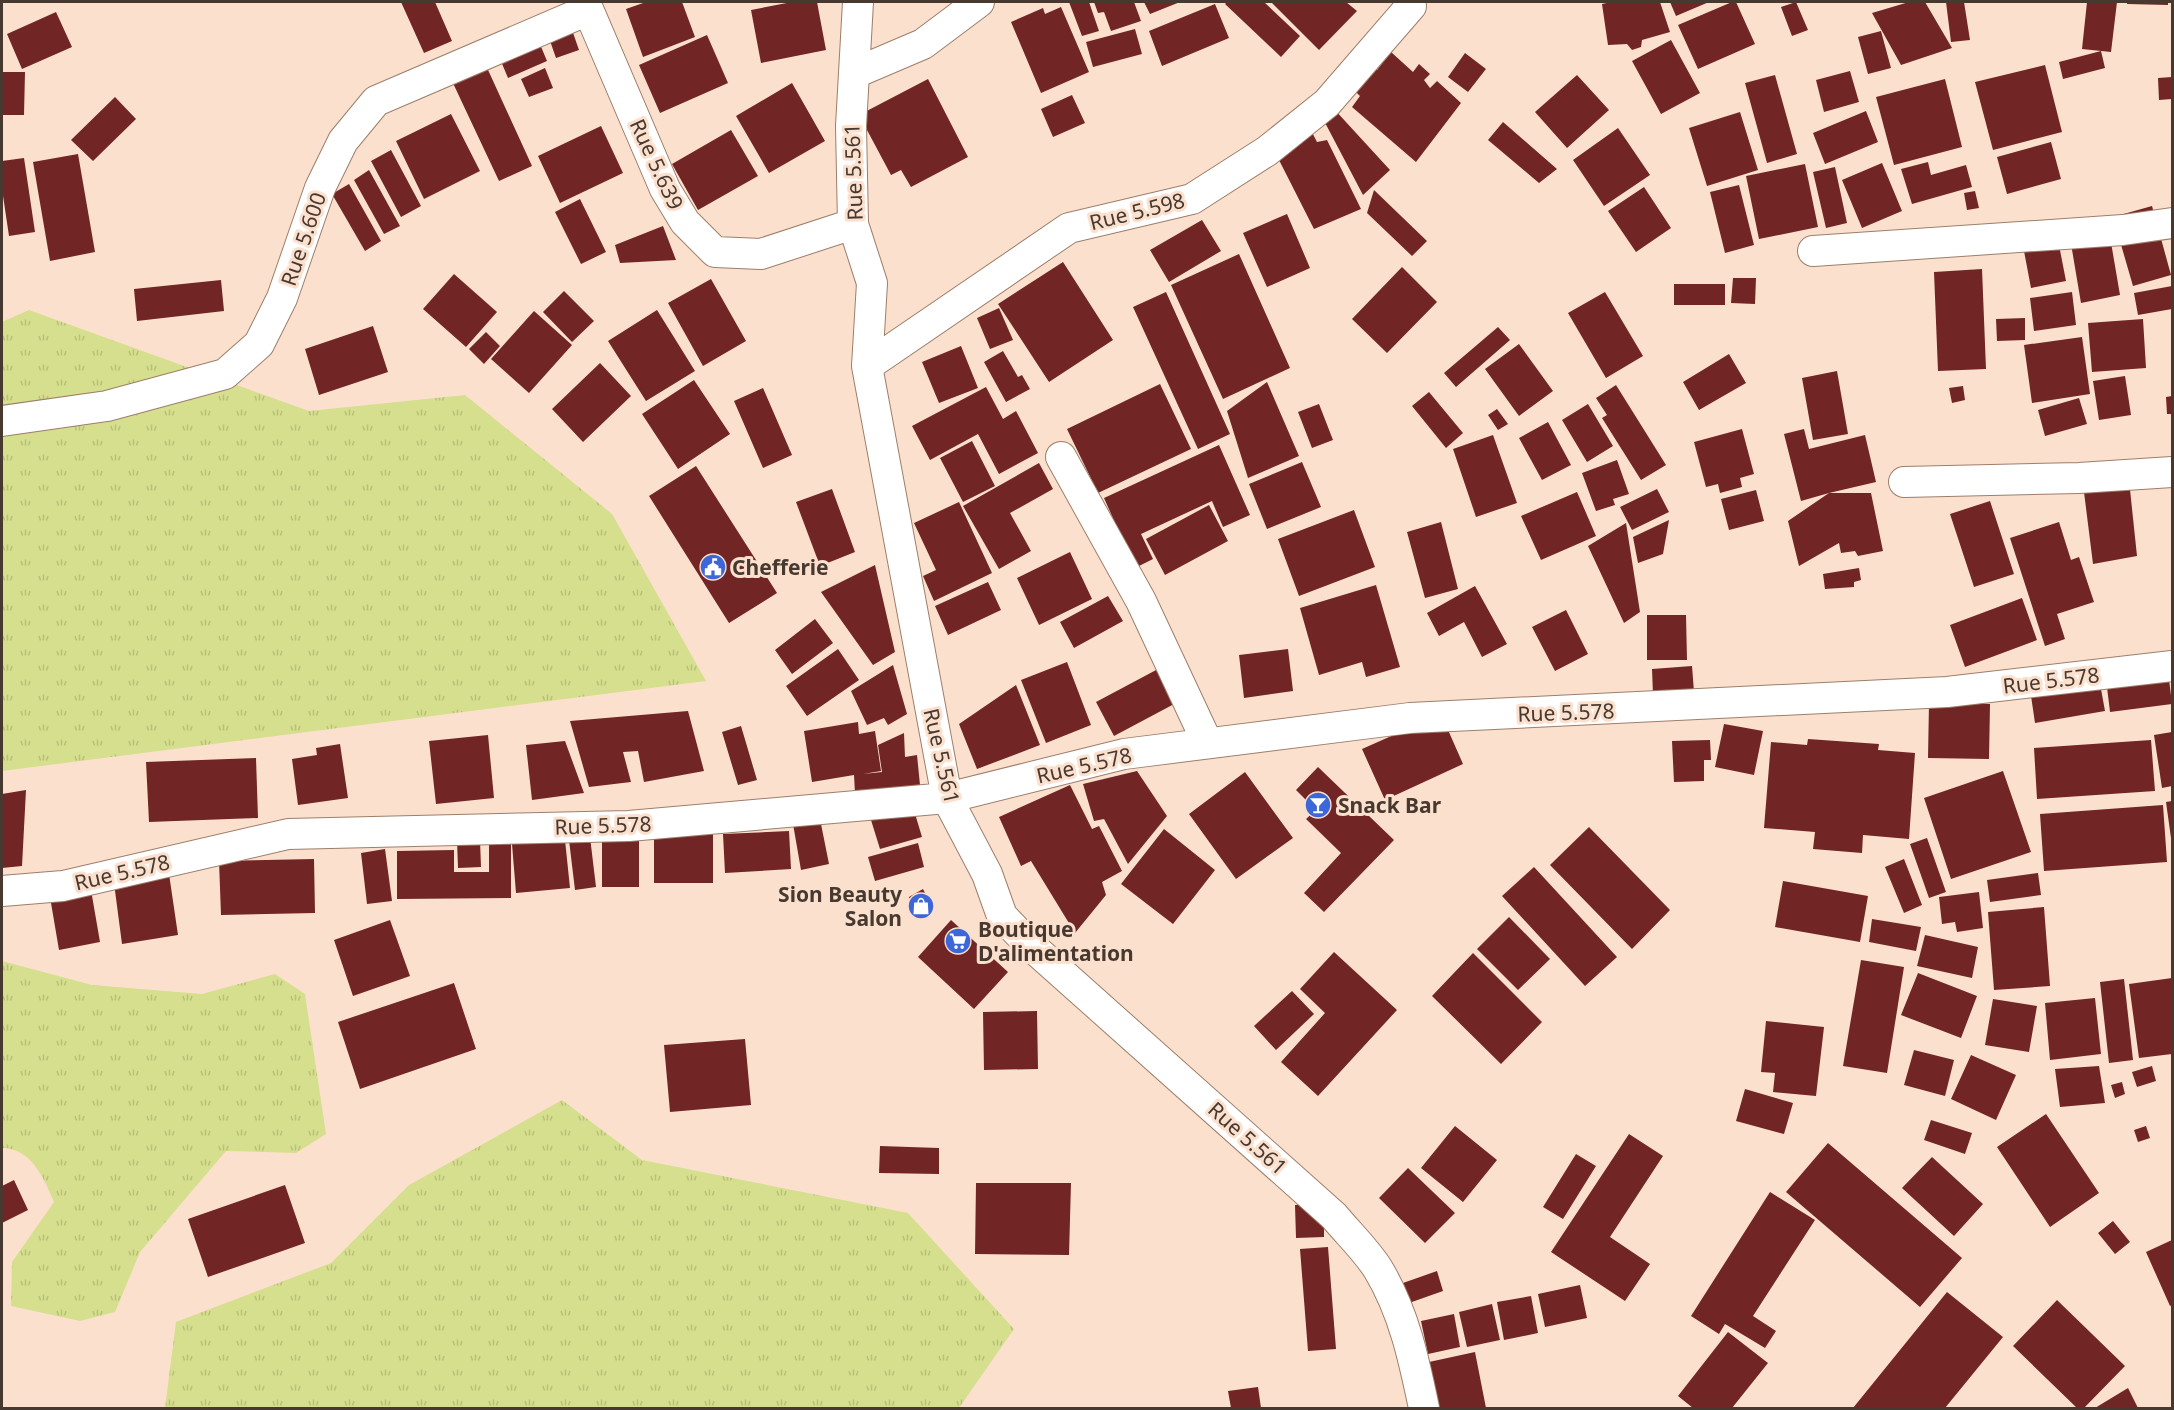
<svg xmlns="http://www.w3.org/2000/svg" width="2174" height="1410" font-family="'Noto Sans',sans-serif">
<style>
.grass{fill:url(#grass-tufts)}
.building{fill:#712524}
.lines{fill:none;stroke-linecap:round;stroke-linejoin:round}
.minor-casing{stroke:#9d7e6a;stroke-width:32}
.minor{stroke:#fff;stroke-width:30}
.labels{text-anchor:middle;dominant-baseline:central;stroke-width:6;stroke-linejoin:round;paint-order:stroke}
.street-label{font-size:21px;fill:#473930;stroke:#fce0ce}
.poi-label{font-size:21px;font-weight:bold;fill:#473930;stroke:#fce0ce;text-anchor:start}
</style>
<defs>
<pattern id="grass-tufts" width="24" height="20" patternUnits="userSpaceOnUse" patternTransform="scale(1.5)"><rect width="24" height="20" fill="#d6df8d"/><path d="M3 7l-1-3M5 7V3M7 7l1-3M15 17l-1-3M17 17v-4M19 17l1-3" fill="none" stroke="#b9c07a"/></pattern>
</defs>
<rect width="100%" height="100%" fill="#fce0ce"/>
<path class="grass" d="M29,310L309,411L465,395L612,514L706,681L2,771V322Z
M2,961L92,985L202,994L275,974L305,994L326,1134L296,1153L226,1151L140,1252L115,1312L80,1321L11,1306L12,1262L54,1202C44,1179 32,1148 2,1148Z
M562,1100L642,1160L908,1213L1014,1329L959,1408H165L176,1322L331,1263L409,1185Z"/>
<path class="building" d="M401,2H435L452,41L424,53Z
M646,2H682L695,37L643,57L626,9Z
M792,2H817L826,50L761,63L751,10Z
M1069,2H1089L1099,31L1082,36Z
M1094,2H1134L1141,21L1111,31L1104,12L1098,13Z
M1144,2H1180L1150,14Z
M1227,2H1264L1300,36L1281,57L1225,4Z
M1271,2H1346L1357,11L1319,50Z
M1611,2H1660L1670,32L1642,40L1641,47L1632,50L1627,44L1608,45L1602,4Z
M1670,2H1709L1676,16Z
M1732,2H1736L1755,44L1698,69L1678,25Z
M1796,2L1808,30L1792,36L1781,7Z
M1909,2H1925L1952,48L1901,65L1872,13Z
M1946,2H1964L1970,40L1951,42Z
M2087,2H2117L2111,52L2082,49Z
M2127,2H2168V5L2127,4Z
M1215,4L1229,38L1162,66L1149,31Z
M564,7L579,50L556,58L541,15Z
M1061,7L1089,72L1041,93L1011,22L1043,8L1045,14Z
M56,12L72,47L22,69L7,34Z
M532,25L547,61L508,78L493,42Z
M1135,29L1142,54L1093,67L1086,42Z
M1881,31L1891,68L1868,74L1858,37Z
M707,35L728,83L660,113L639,65Z
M1671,40L1700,93L1661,114L1632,61Z
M478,48L532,166L499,181L444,64Z
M2101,51L2105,68L2063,79L2059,62Z
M1391,52L1413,72L1419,64L1430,74L1424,80L1430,88L1437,81L1461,103L1416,162L1352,107L1360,96L1350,86L1370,63L1377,70Z
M1465,53L1486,69L1468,92L1448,77Z
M2045,65L2062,132L1993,150L1975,82Z
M545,68L553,88L529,97L521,79Z
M1850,71L1859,102L1824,112L1816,80Z
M2,72H25L24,115H2Z
M1577,75L1609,110L1567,148L1535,112Z
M1775,75L1797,154L1767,163L1745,83Z
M2172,77V99L2159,100L2158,78Z
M928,79L968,157L911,187L901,170L891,175L859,115Z
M1945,79L1962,147L1894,165L1876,97Z
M792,83L825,141L769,173L736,116Z
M1072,95L1085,123L1053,137L1041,109Z
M1311,96L1323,97L1390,170L1363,195Z
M115,97L136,119L93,161L71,140Z
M1866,111L1878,142L1825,164L1813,133Z
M1740,112L1758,170L1707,186L1689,128Z
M451,114L480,171L424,199L396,141Z
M1303,115L1317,142L1327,140L1361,209L1314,229L1279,160L1286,155L1279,133Z
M1503,122L1557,169L1539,183L1488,140Z
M601,126L623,173L560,203L538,156Z
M1618,128L1650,175L1604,206L1573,160Z
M731,130L758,176L698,210L672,164Z
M2051,142L2061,179L2007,194L1997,157Z
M391,150L421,206L401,217L371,161Z
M78,154L95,252L50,261L33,162Z
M24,158L35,232L9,236L2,189V161Z
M1928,162L1931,175L1966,165L1972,187L1912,204L1901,169Z
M1882,163L1902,211L1862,228L1842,180Z
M1805,164L1818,227L1759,239L1746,176Z
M1835,167L1847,223L1826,228L1813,172Z
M369,170L400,226L384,234L354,180Z
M349,184L381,241L365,251L332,194Z
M1739,185L1754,245L1725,253L1710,192Z
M1644,187L1671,228L1636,252L1608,211Z
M1374,190L1427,241L1412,256L1367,213Z
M1975,191L1979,208L1967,210L1964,193Z
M580,199L606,252L581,264L555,212Z
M2152,206L2171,275L2133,286L2113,217Z
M1287,214L1310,268L1267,287L1243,233Z
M2107,219L2120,295L2081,303L2068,226Z
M1202,220L1221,251L1169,282L1150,250Z
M663,226L676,260L620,263L615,245Z
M2059,245L2066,281L2031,288L2024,251Z
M1239,254L1290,368L1223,399L1171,285Z
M1063,262L1113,340L1049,382L998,304Z
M1402,267L1437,302L1387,353L1352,319Z
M1982,269L1986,369L1938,371L1934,272Z
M454,274L497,312L466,347L423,309Z
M1733,278H1756L1755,304L1731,303Z
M711,279L746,341L703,366L668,303Z
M221,280L224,311L137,321L134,289Z
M1674,284H1725V305H1674Z
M2172,286V309L2138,315L2134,293Z
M564,291L594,321L572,342L543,312Z
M1166,292L1230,434L1198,449L1133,307Z
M1605,292L1643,356L1606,378L1568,313Z
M2072,292L2076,325L2034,331L2030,298Z
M999,308L1013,340L990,349L977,318Z
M657,310L695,371L646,401L608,341Z
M534,311L572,345L529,393L491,359Z
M2025,318V340L1997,341L1996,319Z
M2143,319L2146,368L2092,372L2088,323Z
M373,326L388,372L319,395L305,349Z
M1498,327L1510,340L1456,387L1444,373Z
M486,332L500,346L484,364L469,349Z
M2082,337L2090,394L2032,403L2024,345Z
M1519,344L1553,391L1519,416L1485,369Z
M961,346L978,388L939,403L922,362Z
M1003,351L1018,377L1022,375L1030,389L1006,402L984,362Z
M1729,354L1746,383L1699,410L1683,382Z
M600,363L631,396L583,442L552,409Z
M1837,371L1848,434L1813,440L1802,378Z
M2125,376L2131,415L2099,420L2093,381Z
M694,380L730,434L678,469L642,414Z
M1267,382L1299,456L1248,478L1227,411Z
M1160,384L1191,449L1098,493L1067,429Z
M1616,385L1666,465L1641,480L1602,418L1607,415L1596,398Z
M1963,386L1965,400L1952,403L1949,388Z
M986,387L1003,419L1016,411L1038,453L999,474L978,434L930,460L912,426Z
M763,388L792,455L763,468L734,401Z
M1429,392L1463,433L1446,448L1412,406Z
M2172,396V414H2167L2166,397Z
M2079,398L2087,424L2045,436L2038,410Z
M1319,404L1333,440L1312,448L1298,412Z
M1588,404L1613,446L1587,462L1562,420Z
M1497,409L1508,424L1498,430L1488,415Z
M1548,422L1571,465L1542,480L1519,438Z
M1742,429L1754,474L1740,478L1742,487L1720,493L1718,484L1706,487L1694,442Z
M1804,429L1809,449L1865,435L1876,482L1829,493H1871L1883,551L1858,556L1855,551L1841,553L1839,543L1799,566L1788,521L1829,493L1801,501L1784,434Z
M1493,435L1517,503L1476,517L1453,449Z
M972,441L995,486L963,502L940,458Z
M1219,445L1250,515L1223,527L1212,501L1141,534L1153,559L1135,568L1104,498Z
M1617,460L1629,494L1613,499L1615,505L1596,511L1582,473Z
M2127,461L2137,556L2093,564L2081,468Z
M1302,462L1321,507L1267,529L1249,484Z
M1039,463L1053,489L1010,513L1031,551L999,569L963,506Z
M696,466L777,593L729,623L649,496Z
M832,489L855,552L820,566L796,502Z
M1657,489L1669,512L1632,530L1620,507Z
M1756,490L1764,521L1729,530L1721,499Z
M1577,492L1596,536L1541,560L1521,516Z
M1990,501L2014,574L1974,587L1950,514Z
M959,502L992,573L934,601L923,576L936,570L914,523Z
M1209,505L1228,541L1165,575L1146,539Z
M1354,510L1375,567L1299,596L1278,539Z
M1669,520L1663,554L1638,563L1633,537Z
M1441,522L1458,589L1425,598L1407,532Z
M2059,522L2071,560L2079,557L2094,602L2057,614L2065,639L2045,646L2010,538Z
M1626,523L1640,612L1624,623L1588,546Z
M1070,552L1092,599L1039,625L1017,578Z
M875,565L895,652L873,665L821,592Z
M1859,568L1861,580L1854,582V587L1825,589L1823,574Z
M988,582L1001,610L948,635L935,606Z
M1376,585L1400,667L1366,677L1362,662L1319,675L1300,608Z
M1475,586L1507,644L1482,657L1464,622L1439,636L1427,613Z
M1108,596L1123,621L1074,648L1060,622Z
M2022,598L2037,640L1965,667L1950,625Z
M1566,610L1588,654L1555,671L1532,627Z
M1647,615H1686L1687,660H1647Z
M815,619L833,643L792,674L775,650Z
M838,649L859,680L807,716L786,686Z
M1288,649L1293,691L1244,698L1239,655Z
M1067,662L1091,725L1046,743L1021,680Z
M893,665L907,714L888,725L884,718L867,725L851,691Z
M1692,666L1694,692L1653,695L1652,669Z
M1158,669L1176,703L1114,736L1096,702Z
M2168,671L2172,704L2110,712L2106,679Z
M2099,678L2105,711L2035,723L2030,689Z
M1016,685L1040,745L977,769L959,724Z
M1929,703L1990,704L1989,759L1928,758Z
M688,711L704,771L644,782L638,751L623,752L631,782L589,787L570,721Z
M1441,714L1463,764L1385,800L1362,749Z
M858,722L859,734L875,731L881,771L863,774L882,772L878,745L904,733L905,757L917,755L920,785L855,793L854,775L812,782L804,731Z
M1724,724L1763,731L1754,775L1715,767Z
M741,726L757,780L738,785L722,732Z
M2172,732V786L2162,788L2154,735Z
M488,735L494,798L436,804L429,741Z
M1808,739L1879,744L1878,750L1915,753L1909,839L1863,835L1862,853L1813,849L1815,832L1764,828L1771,742L1807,745Z
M1710,740L1711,760H1704V781L1674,782L1672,741Z
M2151,740L2155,791L2037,799L2034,748Z
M565,741L584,793L532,800L526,745Z
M340,744L348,798L298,805L292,759L317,755L316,748Z
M256,758L258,818L149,822L146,762Z
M1318,767L1394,840L1324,912L1304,893L1341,853L1306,819L1316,810L1296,790Z
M1137,771L1167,816L1128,864L1104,819L1094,821L1083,784Z
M2003,771L2031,852L1951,879L1924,798Z
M1245,772L1293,838L1236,879L1189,814Z
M1070,785L1092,829L1099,826L1122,871L1102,882L1106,895L1075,933L1031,861L1021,866L999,817Z
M26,790L22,866L2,868V794Z
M2172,801V837L2171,838L2166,802Z
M2163,805L2167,862L2044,871L2040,814Z
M913,807L922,837L880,849L871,820Z
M820,819L829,864L801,870L793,824Z
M1589,827L1670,910L1632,949L1550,865Z
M1164,829L1215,870L1173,924L1121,884Z
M789,831L791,869L725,873L723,834Z
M639,832V887H602V833Z
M654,833H713V883H654Z
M590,837L596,887L575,890L569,840Z
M1927,838L1946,892L1929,898L1910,844Z
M457,840H480L481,867L458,868Z
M565,840L570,888L516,893L512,844Z
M489,843H511V898L397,899V851L454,850V872H489Z
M918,843L924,867L875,881L868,857Z
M385,849L392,901L367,904L361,853Z
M314,859L315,913L221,915L219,861Z
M1904,859L1922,905L1904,913L1885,867Z
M1534,867L1617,957L1585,986L1502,896Z
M2038,873L2041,895L1990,902L1987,880Z
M169,874L178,935L122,944L114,883Z
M1783,881L1868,896L1860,942L1775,927Z
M923,889L931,905L916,912L909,897Z
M91,890L100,942L59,950L50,897Z
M1979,892L1983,928L1957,932L1955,922L1942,924L1939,897Z
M2044,907L2050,986L1994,990L1988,912Z
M1509,917L1550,959L1518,990L1477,949Z
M1872,919L1921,927L1916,951L1869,942Z
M390,920L410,976L353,996L334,940Z
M951,920L1008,972L974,1009L918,957Z
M1925,935L1978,947L1972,978L1917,966Z
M1334,952L1397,1010L1318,1096L1281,1062L1325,1013L1300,989Z
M1473,953L1542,1022L1501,1064L1432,996Z
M1861,960L1904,967L1887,1073L1843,1066Z
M1918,973L1977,996L1961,1038L1901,1015Z
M2172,978V1054L2139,1058L2129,984Z
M2124,979L2133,1060L2109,1063L2100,982Z
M454,983L476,1049L360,1089L338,1022Z
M1292,991L1314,1014L1276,1050L1254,1026Z
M2095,998L2101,1054L2050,1060L2045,1003Z
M1993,999L2037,1006L2029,1052L1985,1045Z
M1037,1011L1038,1069L984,1070L983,1012Z
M1766,1021L1824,1027L1816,1096L1773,1092L1775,1073L1761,1072Z
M745,1039L751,1105L670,1112L664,1045Z
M1914,1050L1954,1060L1945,1096L1904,1085Z
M1971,1055L2016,1075L1996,1120L1951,1099Z
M2099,1066L2105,1103L2060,1107L2055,1069Z
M2152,1066L2156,1081L2137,1087L2132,1072Z
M2122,1082L2125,1094L2115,1098L2111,1085Z
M1745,1089L1793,1103L1784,1134L1736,1121Z
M2046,1114L2099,1193L2050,1227L1997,1147Z
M1931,1120L1972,1133L1965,1154L1924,1140Z
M1455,1126L1497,1160L1463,1202L1421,1168Z
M2146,1126L2150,1138L2138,1142L2134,1130Z
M1629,1134L1663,1156L1610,1237L1650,1264L1625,1301L1551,1252Z
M1828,1143L1962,1258L1920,1307L1786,1192Z
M880,1146L939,1148V1174L879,1173Z
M1576,1154L1596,1166L1563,1219L1543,1207Z
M1932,1157L1983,1204L1954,1236L1902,1188Z
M1408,1168L1455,1213L1425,1243L1379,1198Z
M14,1180L28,1210L2,1223V1186Z
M976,1183H1071L1069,1255L975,1254Z
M285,1185L305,1243L208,1277L188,1219Z
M1770,1192L1815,1220L1753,1316L1776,1331L1765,1348L1725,1324L1719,1334L1691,1316Z
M1324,1204V1237L1296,1238L1295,1205Z
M2113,1221L2130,1242L2115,1254L2098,1233Z
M2172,1240V1305L2170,1306L2146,1252Z
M1328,1247L1336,1349L1308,1351L1300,1249Z
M1437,1271L1443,1291L1409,1303L1403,1283Z
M1580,1285L1587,1318L1545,1327L1538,1294Z
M1947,1292L2003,1337L1945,1408H1853Z
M1531,1296L1538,1333L1504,1340L1497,1302Z
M2057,1300L2125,1366L2084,1408H2077L2013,1346Z
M1492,1304L1500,1340L1467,1347L1459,1312Z
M1454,1314L1460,1347L1428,1354L1421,1321Z
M1728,1332L1768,1363L1732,1408H1693L1678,1396Z
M1475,1352L1486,1408H1438L1429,1362Z
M1258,1387L1261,1408H1231L1228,1391Z
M2128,1388L2138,1408H2095Z"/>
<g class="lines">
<defs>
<path id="minor" d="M585,2L665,189L685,222L715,252L761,254L853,224
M858,2L851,126L853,224L872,283L867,366L947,798L987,874L1002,916L1029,944L1334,1216C1348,1233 1366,1250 1378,1269C1404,1312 1414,1360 1424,1408
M855,73L923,44L979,2
M1813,251L2123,230L2172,223
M867,366L1069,228L1192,199L1267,151L1327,103L1411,6
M2,421L107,406L225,374L259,344L282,298L320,188L343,141L376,101L588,10
M1061,457L1141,601L1207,742
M1904,482L2079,478L2172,472
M2,891L63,886L288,834L629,826L947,798L1124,754L1410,718L1947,692L2172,666"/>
</defs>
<use href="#minor" class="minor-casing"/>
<use href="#minor" class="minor"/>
</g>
<defs>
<symbol id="civic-disc" viewBox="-11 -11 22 22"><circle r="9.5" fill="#3d67d8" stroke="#fce0ce"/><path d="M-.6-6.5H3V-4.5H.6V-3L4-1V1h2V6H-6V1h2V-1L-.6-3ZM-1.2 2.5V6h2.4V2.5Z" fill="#fff"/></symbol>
<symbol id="bar-disc" viewBox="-11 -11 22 22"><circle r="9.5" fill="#3d67d8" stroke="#fce0ce"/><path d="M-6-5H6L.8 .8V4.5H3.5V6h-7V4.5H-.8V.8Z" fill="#fff"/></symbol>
<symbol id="shop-disc" viewBox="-11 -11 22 22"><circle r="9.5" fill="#3d67d8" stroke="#fce0ce"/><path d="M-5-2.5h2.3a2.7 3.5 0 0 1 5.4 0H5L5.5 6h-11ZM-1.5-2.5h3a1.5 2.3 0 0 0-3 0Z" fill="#fff"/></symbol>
<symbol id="supermarket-disc" viewBox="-11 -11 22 22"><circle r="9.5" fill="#3d67d8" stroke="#fce0ce"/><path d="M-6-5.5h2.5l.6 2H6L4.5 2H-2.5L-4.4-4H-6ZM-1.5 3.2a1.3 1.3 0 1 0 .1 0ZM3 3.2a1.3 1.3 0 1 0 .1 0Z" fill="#fff"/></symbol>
</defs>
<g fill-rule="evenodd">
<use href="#civic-disc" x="698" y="552" width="30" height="30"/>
<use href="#bar-disc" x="1303" y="790" width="30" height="30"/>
<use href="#shop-disc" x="906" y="891" width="30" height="30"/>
<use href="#supermarket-disc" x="943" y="926" width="30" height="30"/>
</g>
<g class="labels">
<g class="street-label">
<text transform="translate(657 164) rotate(65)">Rue 5.639</text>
<text transform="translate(853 172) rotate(-92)">Rue 5.561</text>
<text transform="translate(1137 211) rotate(-14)">Rue 5.598</text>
<text transform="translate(303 239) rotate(-71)">Rue 5.600</text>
<text transform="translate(2051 680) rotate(-7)">Rue 5.578</text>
<text transform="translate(1566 712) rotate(-2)">Rue 5.578</text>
<text transform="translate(942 756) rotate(77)">Rue 5.561</text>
<text transform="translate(1084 765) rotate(-13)">Rue 5.578</text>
<text transform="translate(603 825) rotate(-2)">Rue 5.578</text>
<text transform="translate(122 872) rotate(-13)">Rue 5.578</text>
<text transform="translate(1248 1138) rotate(42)">Rue 5.561</text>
</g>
<g class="poi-label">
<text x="732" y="567">Chefferie</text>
<text x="1338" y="805">Snack Bar</text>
<text x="902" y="894" text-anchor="end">Sion Beauty<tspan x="902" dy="24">Salon</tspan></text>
<text x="978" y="929">Boutique<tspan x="978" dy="24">D'alimentation</tspan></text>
</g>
</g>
<rect width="2174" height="1410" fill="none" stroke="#473930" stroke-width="6"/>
</svg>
